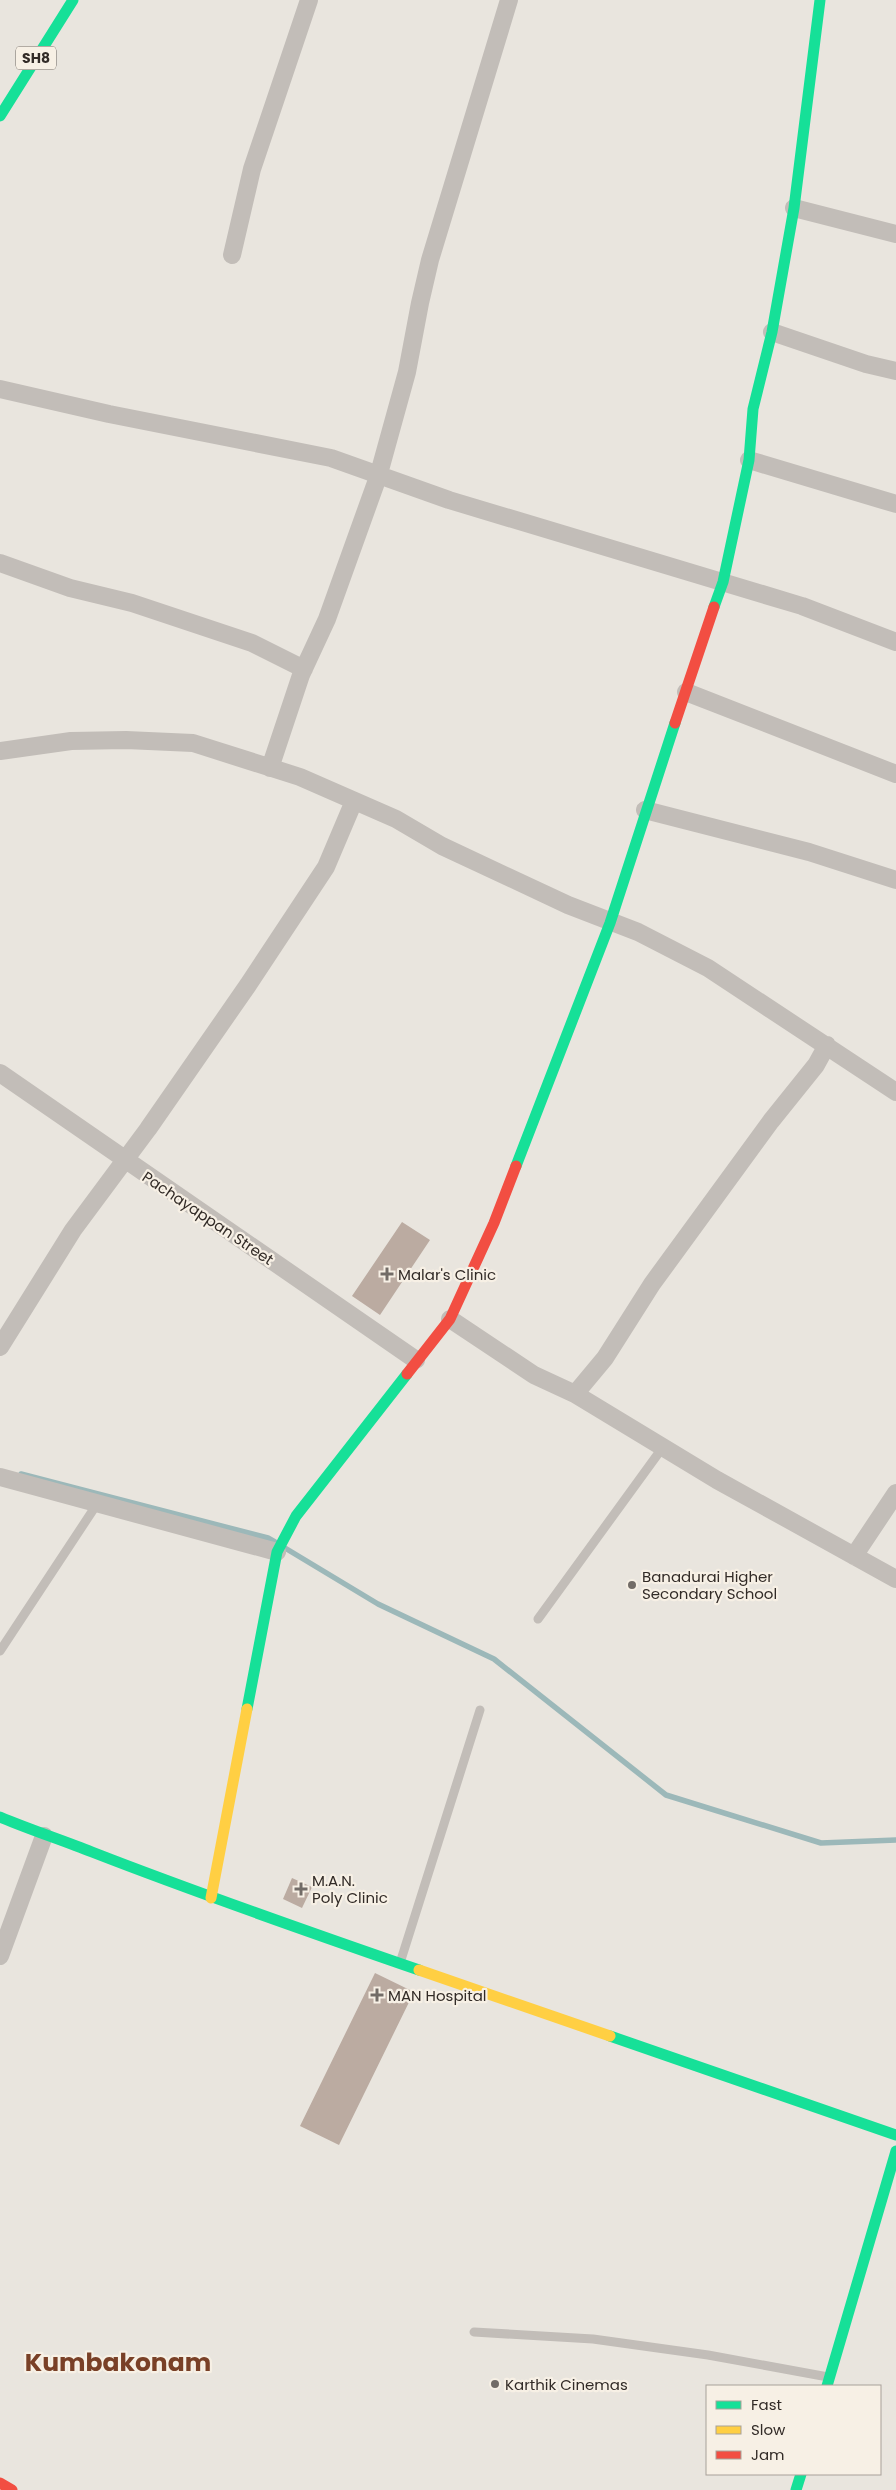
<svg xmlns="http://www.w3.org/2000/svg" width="896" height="2490" font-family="Poppins,sans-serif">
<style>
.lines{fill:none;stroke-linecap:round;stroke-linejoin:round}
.stream{stroke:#9cb8b9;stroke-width:5.5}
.building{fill:#bbaba1}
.lane{stroke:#c2bdb8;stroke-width:9}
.street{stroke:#c2bdb8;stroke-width:18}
.fast{stroke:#16e098;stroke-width:11}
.slow{stroke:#ffcf43;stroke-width:11}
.jam{stroke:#f24e42;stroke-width:11}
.poi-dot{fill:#726c67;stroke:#f7f0e5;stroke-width:2}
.labels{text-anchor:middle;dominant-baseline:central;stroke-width:4.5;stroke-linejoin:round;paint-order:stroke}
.shield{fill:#f7f0e5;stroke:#6d6660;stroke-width:1}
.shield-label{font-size:14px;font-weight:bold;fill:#322b27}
.street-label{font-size:15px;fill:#322b27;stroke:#f7f0e5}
.poi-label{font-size:15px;fill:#322b27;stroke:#f7f0e5;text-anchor:start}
.town-label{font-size:25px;font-weight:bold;fill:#794027;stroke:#f7f0e5}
</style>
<rect width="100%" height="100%" fill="#e9e5de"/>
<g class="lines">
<path class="stream" d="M21,1474L268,1538L275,1542
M285,1548L378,1604L494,1659L666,1795L821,1843L896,1840"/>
</g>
<path class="building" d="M402,1222L430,1240L380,1315L352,1296Z
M292,1878L312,1887L302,1908L283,1899Z
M375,1973L414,1992L339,2145L300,2126Z"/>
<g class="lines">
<path class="lane" d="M538,1619L663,1447
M0,1651L97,1504
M400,1963L480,1710
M474,2332L593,2339L708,2355L828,2377"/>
<path class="street" d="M794,208L896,234
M232,255L252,169L309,0
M772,332L866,364L896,371
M0,389L109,414L331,458L449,500L802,606L896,642
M749,460L896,504
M0,563L70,588L132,603L252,643L304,669
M686,692L896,774
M0,751L71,741L126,740L193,743L300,777L396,819L442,846L568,905L638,932L708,968L896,1092
M270,768L301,675L327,619L378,477L407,372L420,303L430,260L509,0
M645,810L809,852L896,880
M0,1073L416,1360
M450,1319L534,1375L575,1394L717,1480L896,1579
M0,1347L73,1230L148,1129L248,985L326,867L354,801
M575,1394L605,1358L652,1284L771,1121L816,1065L827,1045
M0,1477L277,1552
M854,1556L896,1493
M0,1956L44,1836"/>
<path class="fast" d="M0,116L73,0
M714,607L723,582L749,460L753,409L772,332L794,208L820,0
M516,1166L610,923L675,723
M247,1709L277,1552L296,1516L407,1374
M0,1817C31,1830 62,1840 92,1852C200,1894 309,1932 419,1970
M610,2036L896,2135
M827,2386L896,2151
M796,2490L801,2474"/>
<path class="slow" d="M211,1898L247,1709
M419,1970L610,2036"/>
<path class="jam" d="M675,723L714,607
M407,1374L450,1319L494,1223L516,1166
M0,2483L12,2490"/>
</g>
<g class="poi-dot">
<path d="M384.5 1266.5h5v5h5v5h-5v5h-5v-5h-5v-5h5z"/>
<circle cx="632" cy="1585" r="5"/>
<path d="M298.5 1881.5h5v5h5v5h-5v5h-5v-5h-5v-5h5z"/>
<path d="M374.5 1987.5h5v5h5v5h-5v5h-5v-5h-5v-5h5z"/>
<circle cx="495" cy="2384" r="5"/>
</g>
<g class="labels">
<rect class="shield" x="16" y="46.5" width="40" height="23" rx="4"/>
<g class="shield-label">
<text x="36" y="58">SH8</text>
</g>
<g class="street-label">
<text transform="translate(208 1218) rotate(34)">Pachayappan Street</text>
</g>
<g class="poi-label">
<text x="398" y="1274">Malar's Clinic</text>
<text x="642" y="1576">Banadurai Higher<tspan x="642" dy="17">Secondary School</tspan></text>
<text x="312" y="1880">M.A.N.<tspan x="312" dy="17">Poly Clinic</tspan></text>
<text x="388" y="1995">MAN Hospital</text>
<text x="505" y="2384">Karthik Cinemas</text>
</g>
<g class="town-label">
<text x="118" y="2362">Kumbakonam</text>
</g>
</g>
<rect x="706" y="2385" width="175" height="90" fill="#f7f0e5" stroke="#a8a199"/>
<rect x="716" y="2401" width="25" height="8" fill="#16e098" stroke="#a8a199"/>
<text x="751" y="2410" font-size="15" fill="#322b27">Fast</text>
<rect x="716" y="2426" width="25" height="8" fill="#ffcf43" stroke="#a8a199"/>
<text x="751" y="2435" font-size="15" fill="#322b27">Slow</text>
<rect x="716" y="2451" width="25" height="8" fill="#f24e42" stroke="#a8a199"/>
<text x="751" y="2460" font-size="15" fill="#322b27">Jam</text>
</svg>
